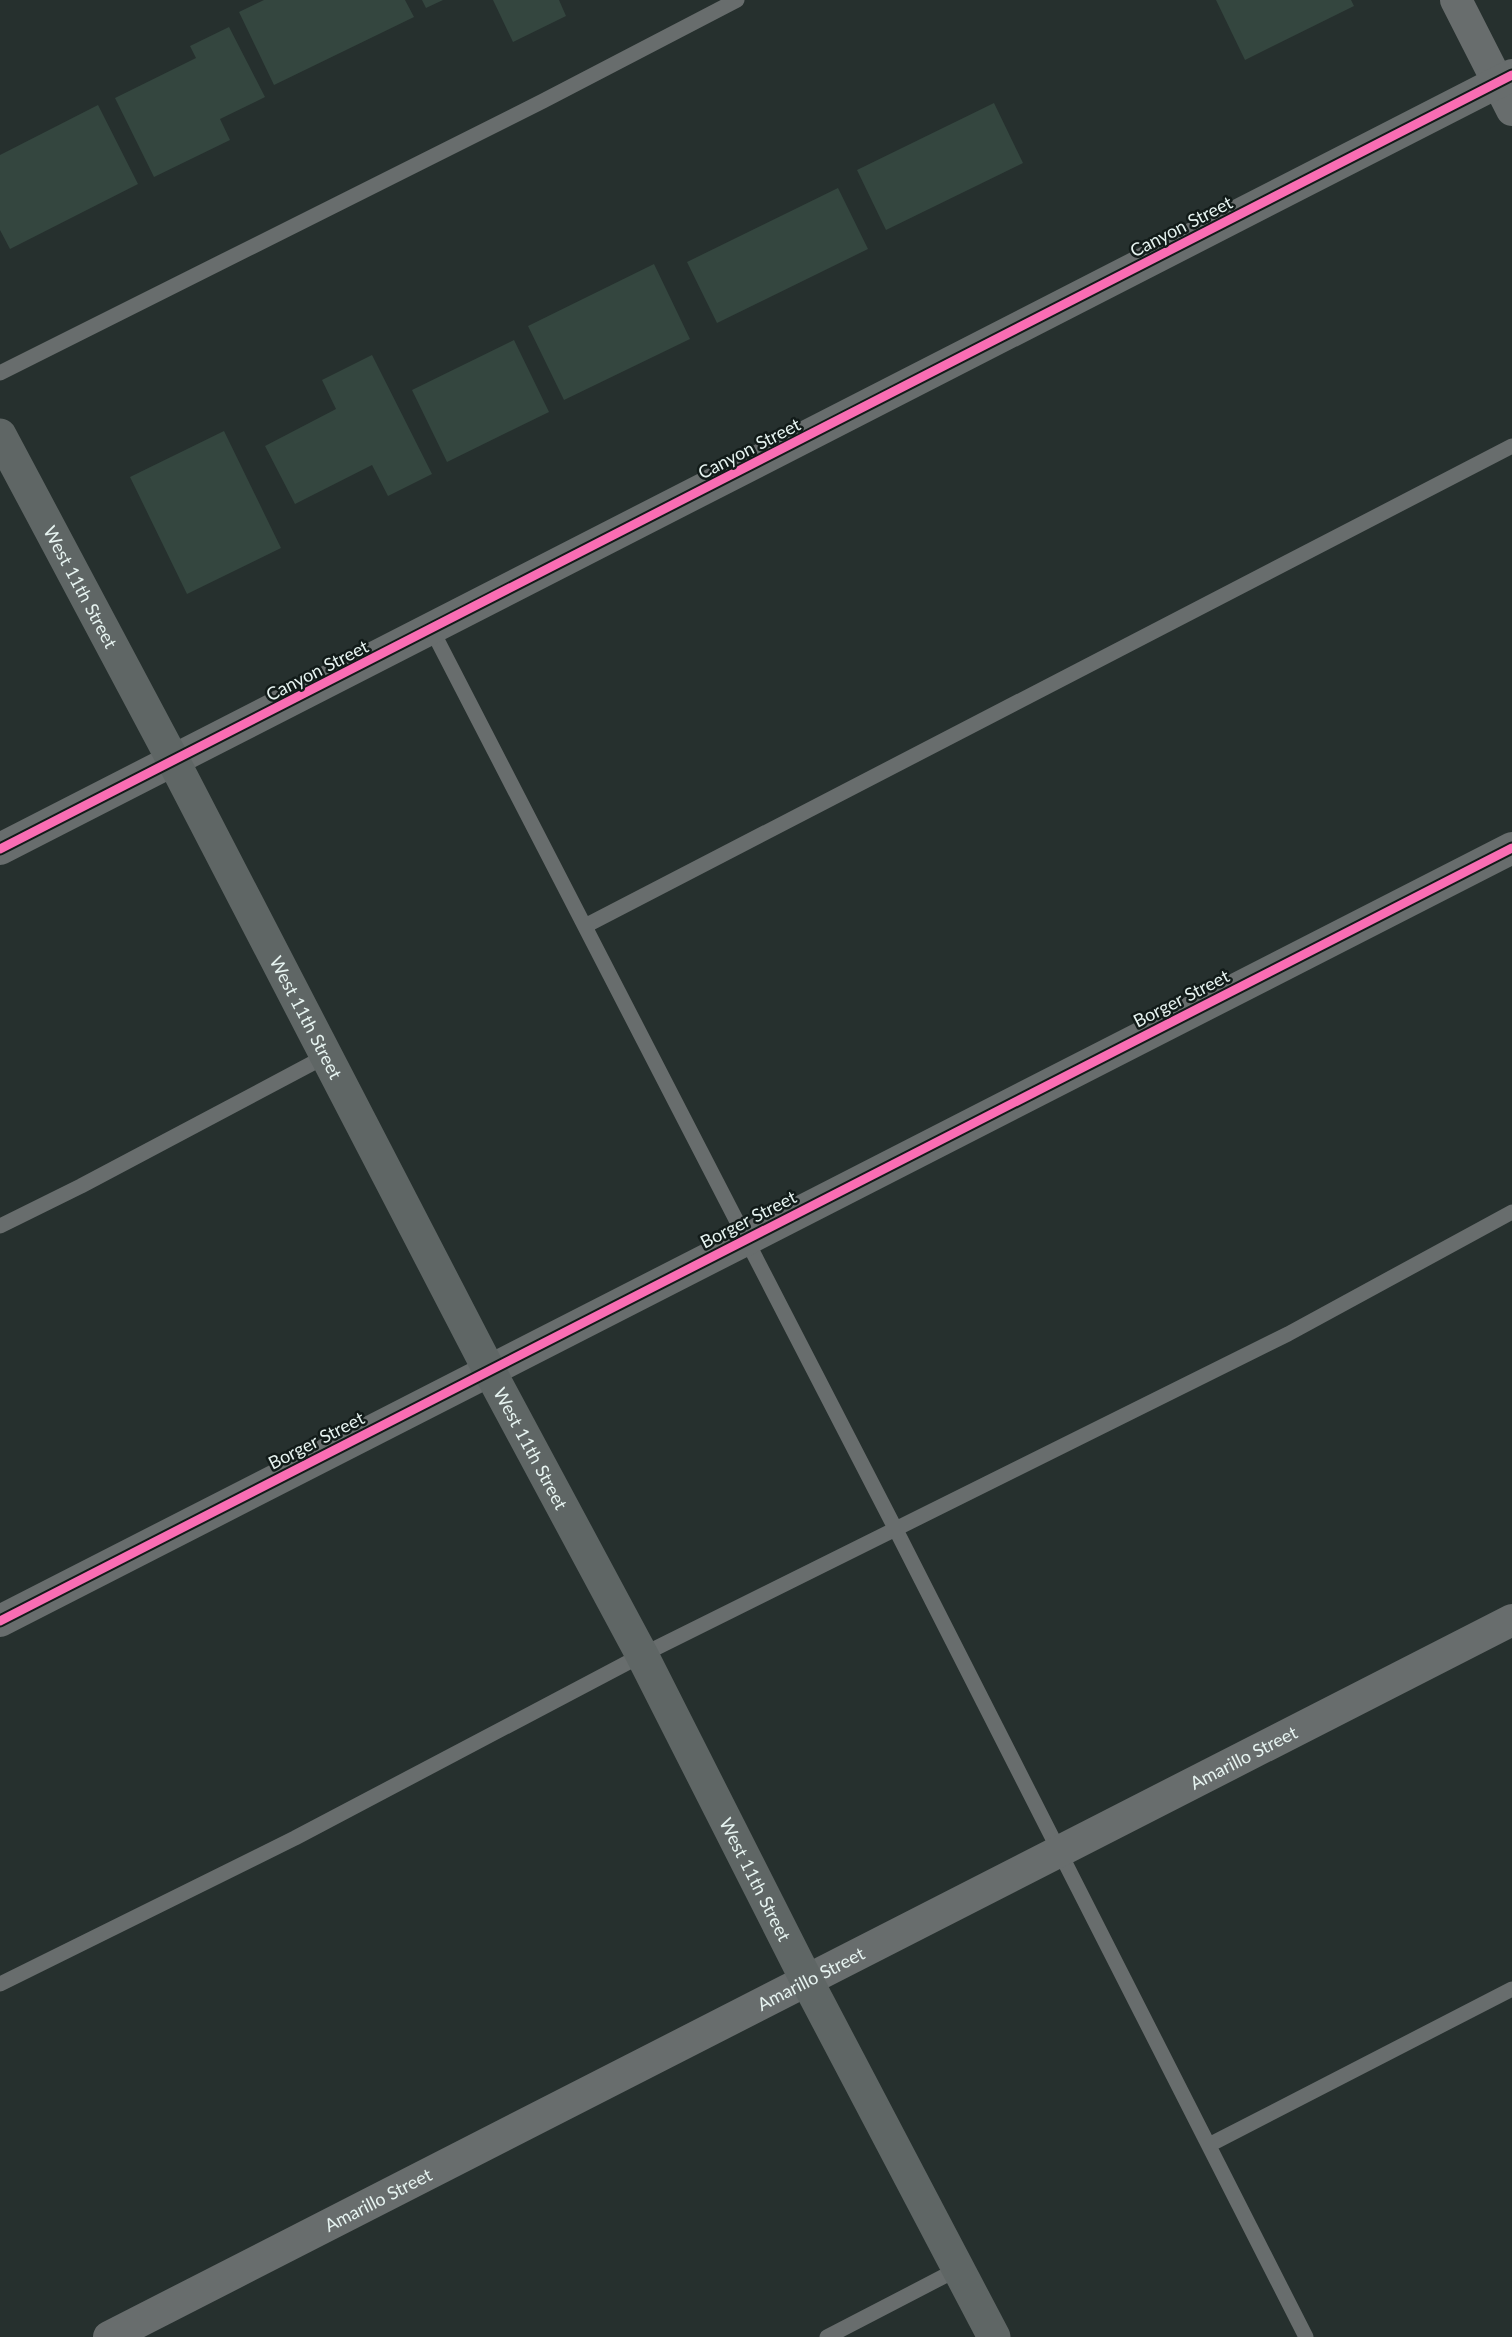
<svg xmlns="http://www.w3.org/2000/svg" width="1512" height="2337" font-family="Lato,sans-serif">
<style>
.building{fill:#34463f}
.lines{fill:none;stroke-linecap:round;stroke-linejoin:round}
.lane{stroke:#686d6d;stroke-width:15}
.street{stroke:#686d6d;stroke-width:32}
.secondary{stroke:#5f6665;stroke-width:33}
.cycleway-casing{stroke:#121b19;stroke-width:13}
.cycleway{stroke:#f96db3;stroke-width:9}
.labels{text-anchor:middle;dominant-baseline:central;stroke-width:5;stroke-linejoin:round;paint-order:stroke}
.street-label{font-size:18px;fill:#e6f3f0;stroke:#121b19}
</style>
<rect width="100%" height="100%" fill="#26302e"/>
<path class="building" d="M264,0H405L414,17L274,85L239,12Z
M422,0H443L426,8Z
M493,0H559L566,16L513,42Z
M1216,0H1351L1354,6L1245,60Z
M229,27L265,97L220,119L230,140L154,177L115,98L196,58L190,46Z
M994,103L1023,163L886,230L857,170Z
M98,105L138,184L10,249L0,230V155Z
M838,188L868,249L717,323L687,262Z
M654,264L690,339L564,400L528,326Z
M514,340L549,412L447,462L412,390Z
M372,355L432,474L388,496L372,465L295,504L265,446L336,409L322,380Z
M224,431L281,548L187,594L130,477Z"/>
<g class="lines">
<path class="lane" d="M0,373L543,101L737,0
M432,630L895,1528L1306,2337
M585,926L1512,446
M0,1226L81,1186L326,1056
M0,1984L295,1838L642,1655L1288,1334L1512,1212
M1209,2145L1512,1989
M827,2337L958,2269"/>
<g class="street">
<path d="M1456,0L1512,110"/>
<path d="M0,849L1512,75"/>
<path d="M0,1621L1512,848"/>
<path id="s1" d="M109,2337L1512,1620"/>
</g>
<path class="secondary" id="s2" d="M0,435L174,762L489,1370L642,1655L807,1981L994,2337"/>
<defs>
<path id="cycleway" d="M0,849L1512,75
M0,1621L1512,848"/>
</defs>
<use href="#cycleway" class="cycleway-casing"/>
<use href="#cycleway" class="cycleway"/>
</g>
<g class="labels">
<g class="street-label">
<text transform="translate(1181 226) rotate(-27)">Canyon Street</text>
<text transform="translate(749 448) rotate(-27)">Canyon Street</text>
<text stroke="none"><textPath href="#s2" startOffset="172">West 11th Street</textPath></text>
<text transform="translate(317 670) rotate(-27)">Canyon Street</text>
<text transform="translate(1181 998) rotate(-27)">Borger Street</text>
<text stroke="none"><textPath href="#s2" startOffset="658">West 11th Street</textPath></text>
<text transform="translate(748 1219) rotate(-27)">Borger Street</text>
<text transform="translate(316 1440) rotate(-27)">Borger Street</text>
<text stroke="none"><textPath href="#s2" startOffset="1144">West 11th Street</textPath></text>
<text stroke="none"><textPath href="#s1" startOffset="1274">Amarillo Street</textPath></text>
<text stroke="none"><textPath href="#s2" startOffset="1630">West 11th Street</textPath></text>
<text stroke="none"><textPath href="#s1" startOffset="788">Amarillo Street</textPath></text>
<text stroke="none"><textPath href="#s1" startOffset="302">Amarillo Street</textPath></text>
</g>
</g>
</svg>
